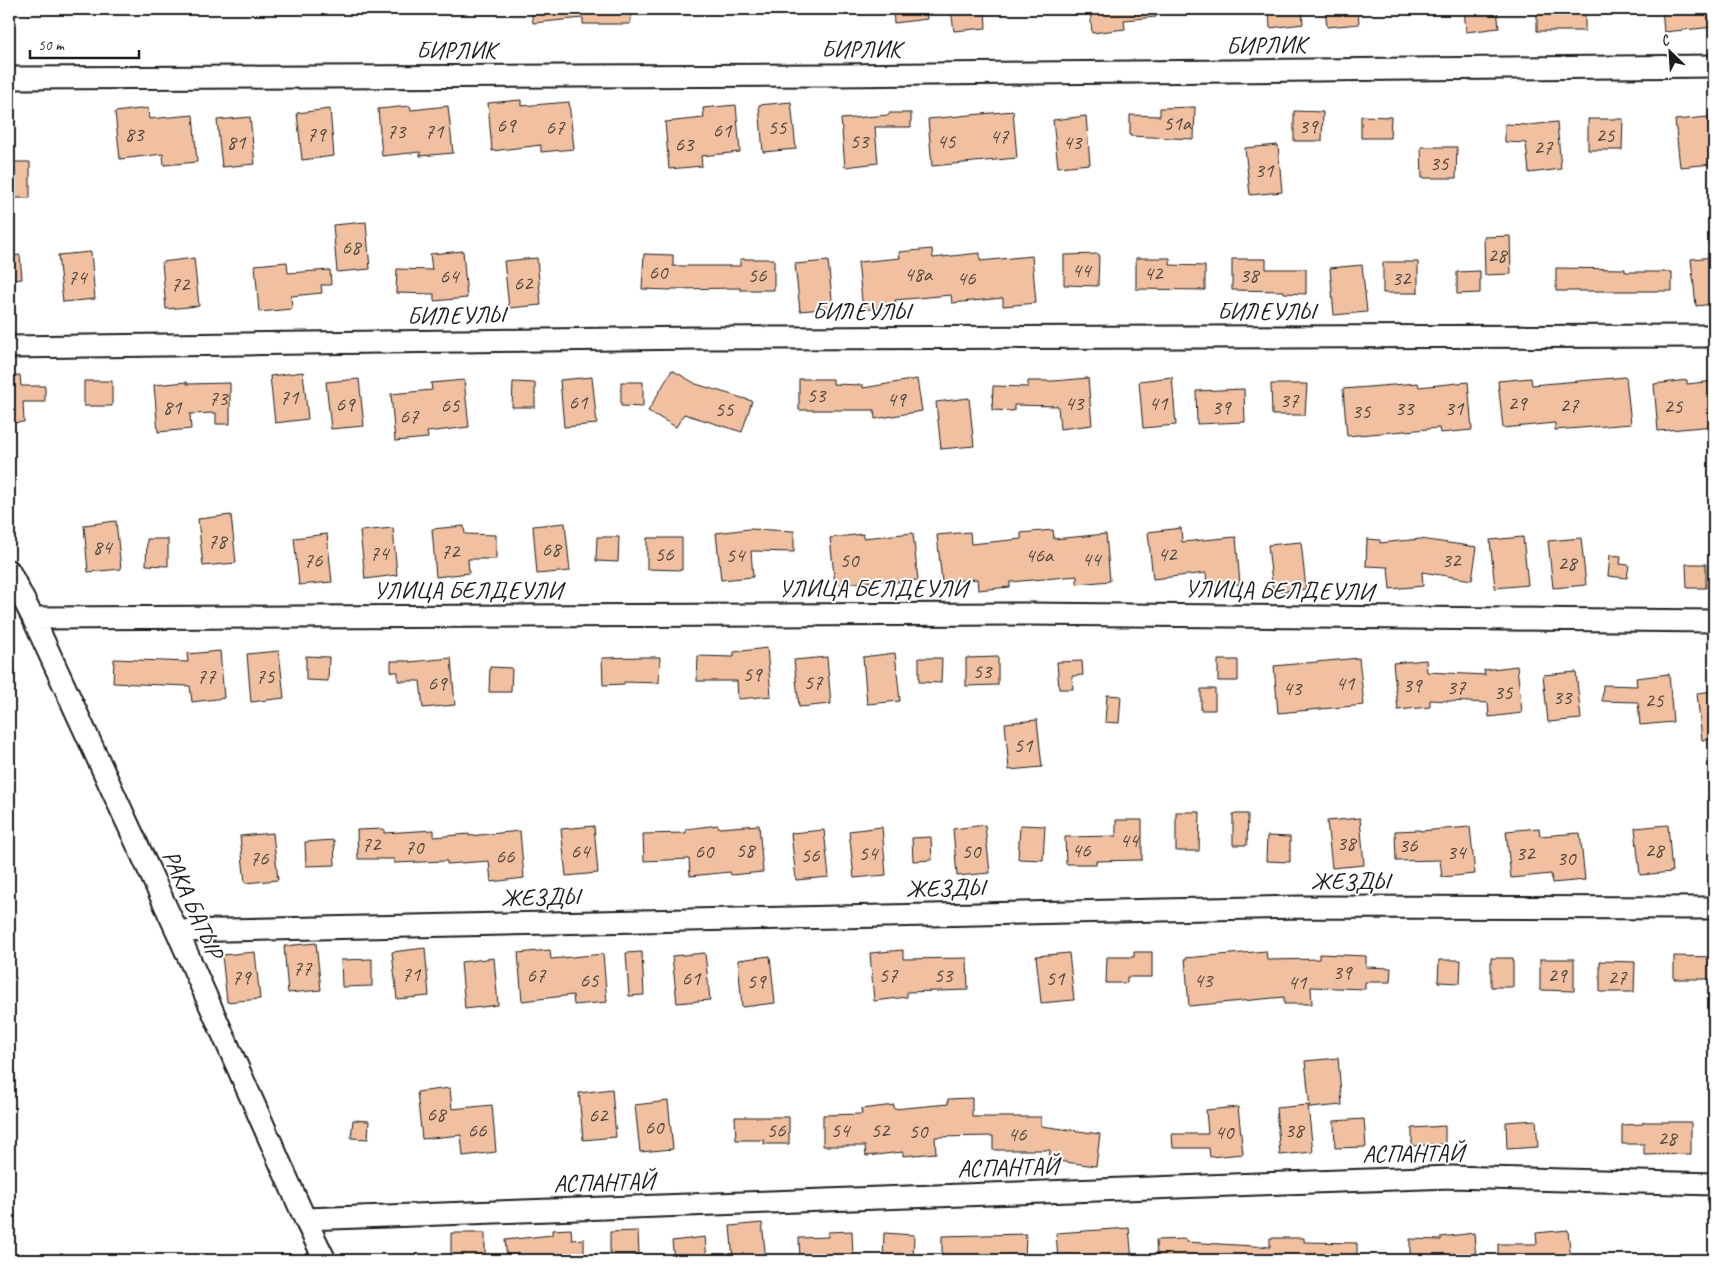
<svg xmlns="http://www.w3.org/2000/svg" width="1723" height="1269" font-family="Caveat,sans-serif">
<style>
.building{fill:#f0c0a0;stroke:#1c1c1c}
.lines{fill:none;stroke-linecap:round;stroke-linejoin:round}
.minor-casing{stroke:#1c1c1c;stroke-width:25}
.minor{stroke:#fff;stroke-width:21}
.labels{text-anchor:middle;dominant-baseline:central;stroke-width:4;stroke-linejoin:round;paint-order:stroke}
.number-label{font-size:21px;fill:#51453d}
.street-label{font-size:24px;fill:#1c1c1c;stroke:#fff}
</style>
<rect width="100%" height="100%" fill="#fff"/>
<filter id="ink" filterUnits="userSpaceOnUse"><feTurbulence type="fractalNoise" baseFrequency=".02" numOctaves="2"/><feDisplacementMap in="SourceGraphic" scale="10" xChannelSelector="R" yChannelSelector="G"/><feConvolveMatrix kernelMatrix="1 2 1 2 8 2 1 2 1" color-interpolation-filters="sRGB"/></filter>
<g filter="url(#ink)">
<path class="building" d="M531,9H631L630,24H583V18L533,23Z
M893,9H926L927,19L894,23Z
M951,9H985L986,28L954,31Z
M1090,9H1155L1156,17L1124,20L1125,29L1092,33Z
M1269,9H1302L1303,24L1270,28Z
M1325,9H1358L1359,24L1327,27Z
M1464,9H1497L1499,28L1466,32Z
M1537,9H1585V31H1537Z
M1662,9H1714V27L1664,32Z
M521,100V106L569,102L574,149L541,152V145L492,151L488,103Z
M791,102L796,149L763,152L759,105Z
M736,105L740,152L701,156L702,166L669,169L665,122L704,118L703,108Z
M410,106L411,110L448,106L453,153L420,156V152L382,156L378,109Z
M1195,107L1194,139L1130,136V115L1160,116V108Z
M148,108L149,119L193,115L197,162L164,165L163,154L120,159L115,112Z
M330,109L334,156L302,160L297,113Z
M1013,111L1017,158L932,166L928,119Z
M1294,111L1323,112L1322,141H1294Z
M889,113H911V127H875L878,163L845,167L841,119L889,115Z
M1086,116L1090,164L1058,167L1053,120Z
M1361,116L1391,117L1390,138H1361Z
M250,117L255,164L222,167L217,120Z
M1708,117L1713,164L1680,167L1675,120Z
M1588,119H1623L1622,150H1588Z
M1557,122L1561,169L1529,173L1526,143L1505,142V124L1529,125Z
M1278,145L1282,192L1250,195L1245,148Z
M1421,147H1457L1456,178H1422Z
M9,162H30V198H9Z
M366,222L370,269L337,272L333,225Z
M1510,236L1511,274L1485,275L1484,237Z
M932,249L933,258L980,253V261L1032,256L1036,303L1003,306V298L952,303L951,295L895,300L896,306L863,310L858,262L900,258L899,252Z
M463,251L467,298L434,301V294L396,293L397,269L432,270L430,254Z
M91,252L95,299L63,302L58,255Z
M644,254L673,255V266H740V259H774V290H740V288L672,289L671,290L642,289Z
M1099,254L1098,286L1064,285V255Z
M20,255L22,279L10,280L9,256Z
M1714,257V304L1696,306L1691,259Z
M194,258L199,306L166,309L162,262Z
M537,258L541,305L509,308L504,261Z
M1136,258H1170V265L1205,266V290L1136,289Z
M1232,259H1266V269H1306V294L1284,293V291L1232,290Z
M828,261L833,308L800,311L795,264Z
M287,262L288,273L330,270L331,285H321L322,293L291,296L292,309L259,312L255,265Z
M1383,262H1418V293H1383Z
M1362,265L1367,312L1334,315L1330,268Z
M1556,268L1625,269V272H1672V291H1556Z
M1480,271V293L1457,294V272Z
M672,370L696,384L752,401L742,432L684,414L676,427L648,411Z
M303,372L308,419L275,423L270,376Z
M20,375L21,386H45V402H23L24,422L9,423V376Z
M592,377L597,424L564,427L560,380Z
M1172,377L1176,425L1143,428L1139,381Z
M1626,377L1631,424L1555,430V423L1503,428L1498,381L1531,378L1532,385Z
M1088,378L1092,425L1060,429L1058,406L1014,405V411L992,410L993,386L1028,387V381H1054Z
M359,379L364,426L331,429L326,382Z
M799,379H833V384L863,385V388L917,379L922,411L875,419L874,410H799Z
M464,380L469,427L427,432L428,438L395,441L391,394L432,390L431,383Z
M1687,380V384L1714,381V426L1658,431L1654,384Z
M84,381H112V406H84Z
M187,382V384L230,383V424H216V413L190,414L191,429L158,432L154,385Z
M513,382L535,383V407H512Z
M621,382H643V407L621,406Z
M1468,382L1472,430L1440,433L1439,428L1347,436L1343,389L1418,383L1419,387Z
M1271,384H1307L1305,415H1272Z
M1244,389L1245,422L1197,424L1196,391Z
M969,398L974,446L941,449L936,402Z
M231,515L236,563L203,566L198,519Z
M116,521L121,569L88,572L84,525Z
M565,523L570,571L537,574L533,526Z
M464,526L465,534L496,535V559H468L469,573L436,577L432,529Z
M393,528L397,575L365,579L360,531Z
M1181,528L1182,542L1236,537L1240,584L1207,588L1206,573L1153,579L1148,532Z
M749,529L794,531V552L751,551L753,577L721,580L716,533Z
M1053,530L1054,539L1106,534L1110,581L1077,584V576L1010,582V587L978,590L977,579L942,582L937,535L970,532L971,544L1021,539V533Z
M913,533L918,580L885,583V580L835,585L830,538L863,534V538Z
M327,534L332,582L299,585L294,538Z
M597,537H619L618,562L596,561Z
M1523,537L1528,585L1495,588L1490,540Z
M647,538H682V570L647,569Z
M1581,538L1586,585L1553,588L1548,541Z
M147,539H168V566L146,565Z
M1367,539L1380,540V543L1420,539L1477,547L1472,580L1422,572L1423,586L1390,589L1388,567L1366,566Z
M1301,542L1306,589L1273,592L1268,545Z
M1610,555L1621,556L1620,564L1629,565L1627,578L1608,576Z
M1686,564H1706V588H1687Z
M767,648L771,696L738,699L737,681H697L698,656L734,657V652Z
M220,651L224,698L192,702L190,686L113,683L114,659L188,662L187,654Z
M279,651L284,698L251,702L247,654Z
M895,653L900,701L867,704L863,657Z
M306,656L329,657L328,681L306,680Z
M643,657H660L659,683L624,682V684L603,685L602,658Z
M827,657L831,704L799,707L794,660Z
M998,657V685L966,686V658Z
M451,658L455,705L423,708L420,681H398V672H391V661H410V662Z
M919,658H942L941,683L919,682Z
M1359,658L1364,705L1278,713L1274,666Z
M1218,660H1238V681H1218Z
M1426,660L1427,672L1485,675L1484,670L1517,666L1522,713L1489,717L1488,703L1430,700V707L1398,710L1393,663Z
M1082,661L1083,675L1072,676L1073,689H1059L1057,662Z
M490,667L512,668L511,692H489Z
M1576,672L1581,719L1548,722L1543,675Z
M1669,674L1673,722L1640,725L1638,702L1602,701L1603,685L1637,686L1636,678Z
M1201,689H1215V710H1201Z
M1714,691V739L1702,740L1697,693Z
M1107,695L1121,696L1119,723L1105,722Z
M1037,720L1042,767L1009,770L1005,723Z
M1176,812H1200L1199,851H1176Z
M1233,814H1248L1247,845H1233Z
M1360,818L1364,865L1332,868L1327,821Z
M1116,820H1142V860L1096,861V864H1066L1065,837L1116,836Z
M718,825L719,828L759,825L763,872L731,875L730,872L690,876L689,859L644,861L643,834L686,833V829Z
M985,825L990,873L957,876L953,829Z
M1020,825L1045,826L1043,860L1018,859Z
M1668,825L1672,872L1640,875L1635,828Z
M594,826L598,873L566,876L561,829Z
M882,827L886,875L854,878L849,831Z
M1470,827L1475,874L1442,877L1440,860L1396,861L1395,831L1420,830V831Z
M1539,828L1540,836L1580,833L1585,880L1552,883L1551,874L1511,878L1506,831Z
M384,829V833L434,830V837L469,834V836L520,831L524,878L491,882L489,861L447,864V861L394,863V859H358L357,830Z
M824,830L829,877L796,880L791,833Z
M273,833L278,880L245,883L240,836Z
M1267,836L1290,837V862L1266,861Z
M931,837L932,860L913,861L912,838Z
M334,840L335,865L306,866L305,842Z
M316,943L321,990L288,993L284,946Z
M425,948L429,996L397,999L392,952Z
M550,950L551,959L603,954L607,1002L574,1005L573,995L522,1001L518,953Z
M903,950V959L967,958L968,990L907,992V997L874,1001L870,953Z
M1266,951L1267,960L1319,959V954L1366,956V967L1391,968L1390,982H1365V989L1311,987L1312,1004H1284V997L1189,1006L1185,958Z
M255,952L260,999L227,1002L222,955Z
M642,952L644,995L629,996L626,953Z
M1134,952H1152V977H1127V983H1106L1107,957H1134Z
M705,953L710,1000L677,1003L672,956Z
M1069,953L1074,1000L1041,1003L1036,956Z
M770,956L775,1003L742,1007L738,960Z
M1674,956L1714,957V979H1674Z
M494,958L498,1005L465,1009L461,962Z
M1491,958H1513V987H1491Z
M372,959V986L342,987L341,960Z
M1540,959H1574V991L1540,990Z
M1439,960H1461L1460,983L1438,982Z
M1600,961L1635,962L1634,992H1600Z
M1338,1058L1342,1105L1310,1108L1305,1061Z
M450,1088L452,1109L492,1105L496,1152L463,1156L461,1135L422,1139L417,1092Z
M612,1089L616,1137L583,1140L579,1093Z
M972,1098V1117H1041V1126L1100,1134L1096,1166L1049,1160L1050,1150H993V1136L935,1137L936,1153L903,1156V1152L866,1156L865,1146H823V1115L862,1114L861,1109L894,1105V1109L948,1104V1099Z
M668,1101L673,1149L640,1152L635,1105Z
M1308,1105L1313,1152L1280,1155L1276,1108Z
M1238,1107L1243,1154L1210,1157L1209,1148H1173L1172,1134H1208L1206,1110Z
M735,1117H789V1144H764V1140H736Z
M1364,1119L1366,1147L1335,1148L1334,1121Z
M353,1120L369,1121L368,1139L351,1138Z
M1536,1120L1538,1147L1507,1149L1506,1122Z
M1643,1122H1691V1154L1644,1155V1144H1622V1125L1643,1124Z
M1445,1126V1144L1412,1146V1128Z
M762,1223L766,1260H733L730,1226Z
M1129,1228L1132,1260H1058L1056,1233Z
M571,1229L572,1240L584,1239V1254L540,1256L541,1260H507L505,1240L552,1235V1230Z
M1568,1230L1571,1260H1498V1244H1537L1536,1233Z
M638,1231L639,1255H610V1232Z
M852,1231L853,1257L823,1258V1260H800L799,1238L828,1237V1232Z
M451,1233H485V1260H451Z
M884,1233L914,1235L913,1260H883Z
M1474,1233L1476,1260H1410V1239L1441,1240V1237Z
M1026,1234L1025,1260H942V1236Z
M705,1237L707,1260H674L672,1241Z
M1270,1238H1304V1242L1357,1243V1260H1157L1156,1240L1186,1239V1242L1270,1247Z"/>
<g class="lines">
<defs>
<path id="minor" d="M9,78L836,75L1714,66
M9,347L697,338L1714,336
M9,571L33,618L177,931L305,1219L325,1260
M33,618L1029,614L1714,621
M177,931L1301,907L1714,908
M305,1219L1451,1177L1714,1184"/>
</defs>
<use href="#minor" class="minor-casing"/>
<use href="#minor" class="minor"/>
</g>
</g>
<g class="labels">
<g class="number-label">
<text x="1177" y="123">51а</text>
<text x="506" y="125">69</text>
<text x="1308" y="126">39</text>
<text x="555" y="127">67</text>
<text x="777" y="127">55</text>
<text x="722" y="130">61</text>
<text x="396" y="131">73</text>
<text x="434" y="131">71</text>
<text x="134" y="134">83</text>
<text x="316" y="134">79</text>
<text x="1605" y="135">25</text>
<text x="999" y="136">47</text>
<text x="859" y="141">53</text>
<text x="946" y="141">45</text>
<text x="236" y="142">81</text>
<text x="1072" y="142">43</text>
<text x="684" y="144">63</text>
<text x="1543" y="147">27</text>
<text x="1439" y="163">35</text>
<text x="1264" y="170">31</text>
<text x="351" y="247">68</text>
<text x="1497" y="255">28</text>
<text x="1081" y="270">44</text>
<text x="658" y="272">60</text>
<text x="1153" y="273">42</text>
<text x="918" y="274">48а</text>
<text x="757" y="275">56</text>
<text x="1249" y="275">38</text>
<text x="449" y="276">64</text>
<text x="77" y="277">74</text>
<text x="966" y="278">46</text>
<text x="1401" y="278">32</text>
<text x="523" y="283">62</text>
<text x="180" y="284">72</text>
<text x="816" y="395">53</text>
<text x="289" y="397">71</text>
<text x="218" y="398">73</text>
<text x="896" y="399">49</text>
<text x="1289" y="400">37</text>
<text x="578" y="402">61</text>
<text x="1074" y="403">43</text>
<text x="1158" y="403">41</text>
<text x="1517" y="403">29</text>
<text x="345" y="404">69</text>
<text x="450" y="405">65</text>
<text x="1569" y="405">27</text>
<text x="1673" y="406">25</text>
<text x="172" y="407">81</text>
<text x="1221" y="407">39</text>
<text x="1404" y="408">33</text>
<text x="1454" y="408">31</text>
<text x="724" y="409">55</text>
<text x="1361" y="411">35</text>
<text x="409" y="416">67</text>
<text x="217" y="541">78</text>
<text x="102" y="547">84</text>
<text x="551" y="549">68</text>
<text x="450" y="551">72</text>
<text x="379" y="553">74</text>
<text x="664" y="554">56</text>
<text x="1167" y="554">42</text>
<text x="735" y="555">54</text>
<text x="1039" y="555">46а</text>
<text x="1091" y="559">44</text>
<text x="313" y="560">76</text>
<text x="849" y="560">50</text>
<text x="1451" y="560">32</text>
<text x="1567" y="563">28</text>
<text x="982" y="671">53</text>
<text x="752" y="674">59</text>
<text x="206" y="676">77</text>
<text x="265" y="676">75</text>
<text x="813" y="682">57</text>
<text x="437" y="683">69</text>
<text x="1345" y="683">41</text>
<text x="1412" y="685">39</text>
<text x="1456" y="687">37</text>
<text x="1292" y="688">43</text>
<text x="1503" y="692">35</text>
<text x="1562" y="697">33</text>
<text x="1654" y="700">25</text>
<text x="1023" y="745">51</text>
<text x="1129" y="840">44</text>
<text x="1346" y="843">38</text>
<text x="371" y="844">72</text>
<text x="1408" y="845">36</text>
<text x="414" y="847">70</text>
<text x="745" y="850">58</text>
<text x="1081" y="850">46</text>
<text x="1654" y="850">28</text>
<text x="580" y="851">64</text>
<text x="704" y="851">60</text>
<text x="971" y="851">50</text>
<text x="1456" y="852">34</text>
<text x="868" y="853">54</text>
<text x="1525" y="853">32</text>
<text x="810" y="855">56</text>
<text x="505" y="856">66</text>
<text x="259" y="858">76</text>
<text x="1566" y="858">30</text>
<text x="302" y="968">77</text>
<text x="1342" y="972">39</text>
<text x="411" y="974">71</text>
<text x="536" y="975">67</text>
<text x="888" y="975">57</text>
<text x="943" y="975">53</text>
<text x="1557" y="975">29</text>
<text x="241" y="977">79</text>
<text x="1617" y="977">27</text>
<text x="691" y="978">61</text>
<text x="1055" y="978">51</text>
<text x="589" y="980">65</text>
<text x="1203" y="980">43</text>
<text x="756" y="981">59</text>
<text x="1297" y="982">41</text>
<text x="436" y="1114">68</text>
<text x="598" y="1115">62</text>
<text x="654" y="1127">60</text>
<text x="477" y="1130">66</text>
<text x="776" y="1130">56</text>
<text x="840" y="1130">54</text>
<text x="880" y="1130">52</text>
<text x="1294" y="1130">38</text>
<text x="918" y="1131">50</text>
<text x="1224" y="1132">40</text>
<text x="1017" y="1134">46</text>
<text x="1667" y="1138">28</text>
</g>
<g class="street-label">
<text transform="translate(1266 45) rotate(-1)">БИРЛИК</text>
<text x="861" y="49">БИРЛИК</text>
<text x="456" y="50">БИРЛИК</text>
<text x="861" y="311">БИЛЕУЛЫ</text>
<text x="1266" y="311">БИЛЕУЛЫ</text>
<text transform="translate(456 315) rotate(-1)">БИЛЕУЛЫ</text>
<text x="873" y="588">УЛИЦА БЕЛДЕУЛИ</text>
<text x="468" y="590">УЛИЦА БЕЛДЕУЛИ</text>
<text transform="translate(1279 590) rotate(1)">УЛИЦА БЕЛДЕУЛИ</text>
<text x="1350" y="881">ЖЕЗДЫ</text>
<text transform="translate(945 888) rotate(-1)">ЖЕЗДЫ</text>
<text transform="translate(540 897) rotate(-1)">ЖЕЗДЫ</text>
<text transform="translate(193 904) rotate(66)">РАКА БАТЫР</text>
<text transform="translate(1413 1153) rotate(-1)">АСПАНТАЙ</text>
<text transform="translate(1008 1167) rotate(-2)">АСПАНТАЙ</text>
<text transform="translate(604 1182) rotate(-2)">АСПАНТАЙ</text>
</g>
</g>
<rect width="1723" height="1269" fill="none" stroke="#fff" stroke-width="30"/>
<rect x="15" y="15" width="1693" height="1239" fill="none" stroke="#1c1c1c" stroke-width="2" filter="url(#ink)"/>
<g transform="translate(1670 52) rotate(335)" stroke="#ffffff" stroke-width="4" paint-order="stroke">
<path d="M0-4L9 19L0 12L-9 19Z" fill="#1c1c1c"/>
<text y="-8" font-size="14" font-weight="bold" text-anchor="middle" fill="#1c1c1c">С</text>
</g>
<path d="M30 50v8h109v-8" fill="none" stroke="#1c1c1c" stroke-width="2.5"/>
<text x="38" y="50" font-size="15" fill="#1c1c1c" stroke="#ffffff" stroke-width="4" paint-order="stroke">50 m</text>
</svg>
